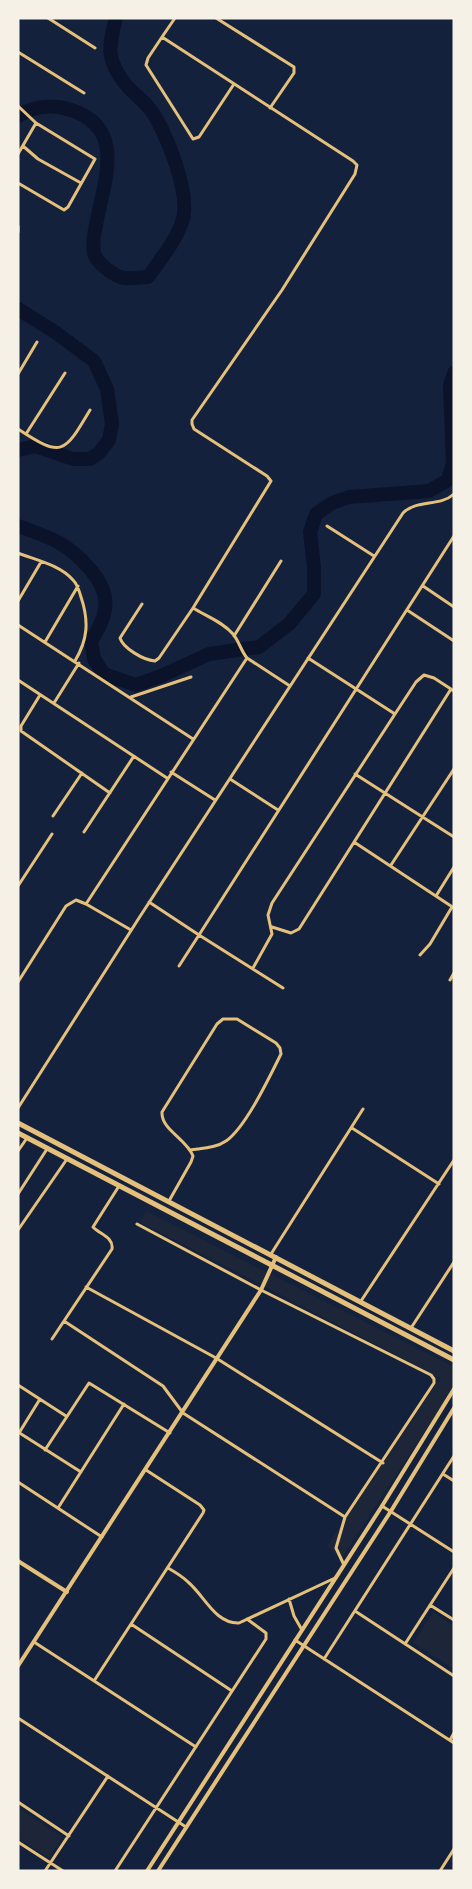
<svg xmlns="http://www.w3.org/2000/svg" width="472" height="1889" font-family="'Golos Text',sans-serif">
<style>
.green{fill:#1d2539}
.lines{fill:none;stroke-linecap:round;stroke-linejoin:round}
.river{stroke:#0b132b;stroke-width:14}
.minor{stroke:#e5c07b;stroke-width:3}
.tertiary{stroke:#e5c07b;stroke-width:4}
.primary{stroke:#e5c07b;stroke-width:5}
</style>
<rect width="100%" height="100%" fill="#14213d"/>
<path class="green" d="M146,1211L454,1367V1387L341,1559L327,1546L440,1378L140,1222Z
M433,1612L454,1626V1669L413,1643Z
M18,1808L62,1837L49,1858L18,1838Z"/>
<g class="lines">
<path class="river" d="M18,116C34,106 53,104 71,110C128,128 103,184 96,225C94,234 92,244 94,253C96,262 112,274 120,277C127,280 140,277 148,277C160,260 175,242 182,222C192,196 166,131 150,109C144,101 134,94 127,86C106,61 108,48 116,18
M18,309L55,332L94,361L107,389L112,424L109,440L99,453L90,459H73L35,446L18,450
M18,526C49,537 68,543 90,569C112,595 109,613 91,641L94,659L104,674L136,685L161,676L209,654L259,647L289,624L314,594V567L310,532L316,514L332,503L349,497L429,491L448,480L453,463L450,386L454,373"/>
<path class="minor" d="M48,18L95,48
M175,18L162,37L353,161L357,165L355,174L282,290L192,420V424L194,429L267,476L271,481L193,608
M216,18L294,67V73L270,108
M162,37L148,58L146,65L193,139L199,137L234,84
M18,52L84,93
M18,106L36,123L95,159L68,207L64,210L18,183
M23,146L38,159L81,183
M18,154L36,123
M18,226V232
M18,374L37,342
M18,429C62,458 64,454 90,410
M26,434L65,373
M327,526L374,556
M18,553C36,560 60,565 73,580C78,585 79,591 81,597C89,621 88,639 75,661
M423,586L454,607
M18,601L41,562
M142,604L120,638C123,648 143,660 155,661L159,658L193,608C206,616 223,622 233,634C239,641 241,651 247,658L290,686
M407,610L454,641
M18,625L193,739
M234,636L281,561
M45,642L78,586
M18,680L167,778
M40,695L21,726V731L110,793
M131,697L191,677
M54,703L79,663
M395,714L416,682L424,675L434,678L454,691
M171,772L215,800
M355,774L454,837
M230,779L278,810
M53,816L82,773
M84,832L134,756
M354,842L454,908
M391,865L454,769
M18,886L52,834
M436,896L454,867
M149,902L199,935L454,536
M272,927L291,933L299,929L451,689
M131,930L86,904L247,658
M420,955L430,944L452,907
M179,966L199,935L283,988
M253,968L272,934L268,915L272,903L395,714L308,658
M450,980L454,973
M18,982L66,906L76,900L86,904
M18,1108L139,918L403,513C417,499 440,507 454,494
M352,1128L439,1184
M18,1151L27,1138
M18,1194L47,1149
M169,1201L191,1162L193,1156C187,1139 161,1130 162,1112L217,1024L223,1019H237L276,1043L280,1048L281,1054C270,1076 246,1127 226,1141C216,1148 203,1148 190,1150
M137,1224L261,1290L431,1375L434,1379V1383L345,1517L336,1548L344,1565
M18,1230L67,1159
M271,1254L363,1109
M86,1287L216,1358L383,1463
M361,1301L454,1160
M64,1321L163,1386L183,1413L345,1517
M411,1328L454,1262
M52,1339L112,1249C114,1237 99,1234 93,1227L119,1186
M18,1385L66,1416
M18,1432L81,1472
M19,1433L40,1399
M45,1450L89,1383L170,1433
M443,1474L454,1481
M18,1482L102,1537
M382,1506L454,1552
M58,1508L124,1404
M168,1568C175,1572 182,1576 188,1582C204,1595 215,1624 239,1623L335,1578
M289,1599L294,1616L302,1630
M430,1605L454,1620
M355,1611L454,1676
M131,1624L232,1691
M295,1640L454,1743
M34,1642L196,1747
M405,1644L454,1568
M324,1659L454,1456
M94,1681L203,1513L204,1510L200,1505L146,1470
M18,1718L186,1827
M450,1740L454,1733
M18,1802L69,1836
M18,1842L63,1871
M45,1871L108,1776
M115,1871L266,1639V1633L247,1619
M440,1871L454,1849"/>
<path class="tertiary" d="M18,1561L67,1592
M18,1666L261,1290L276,1257
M147,1871L382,1506L454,1389
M158,1871L391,1511L454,1408"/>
<path class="primary" d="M18,1123L454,1351
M18,1133L454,1360"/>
</g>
<rect width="472" height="1889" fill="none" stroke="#f6f1e7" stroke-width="39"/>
</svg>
